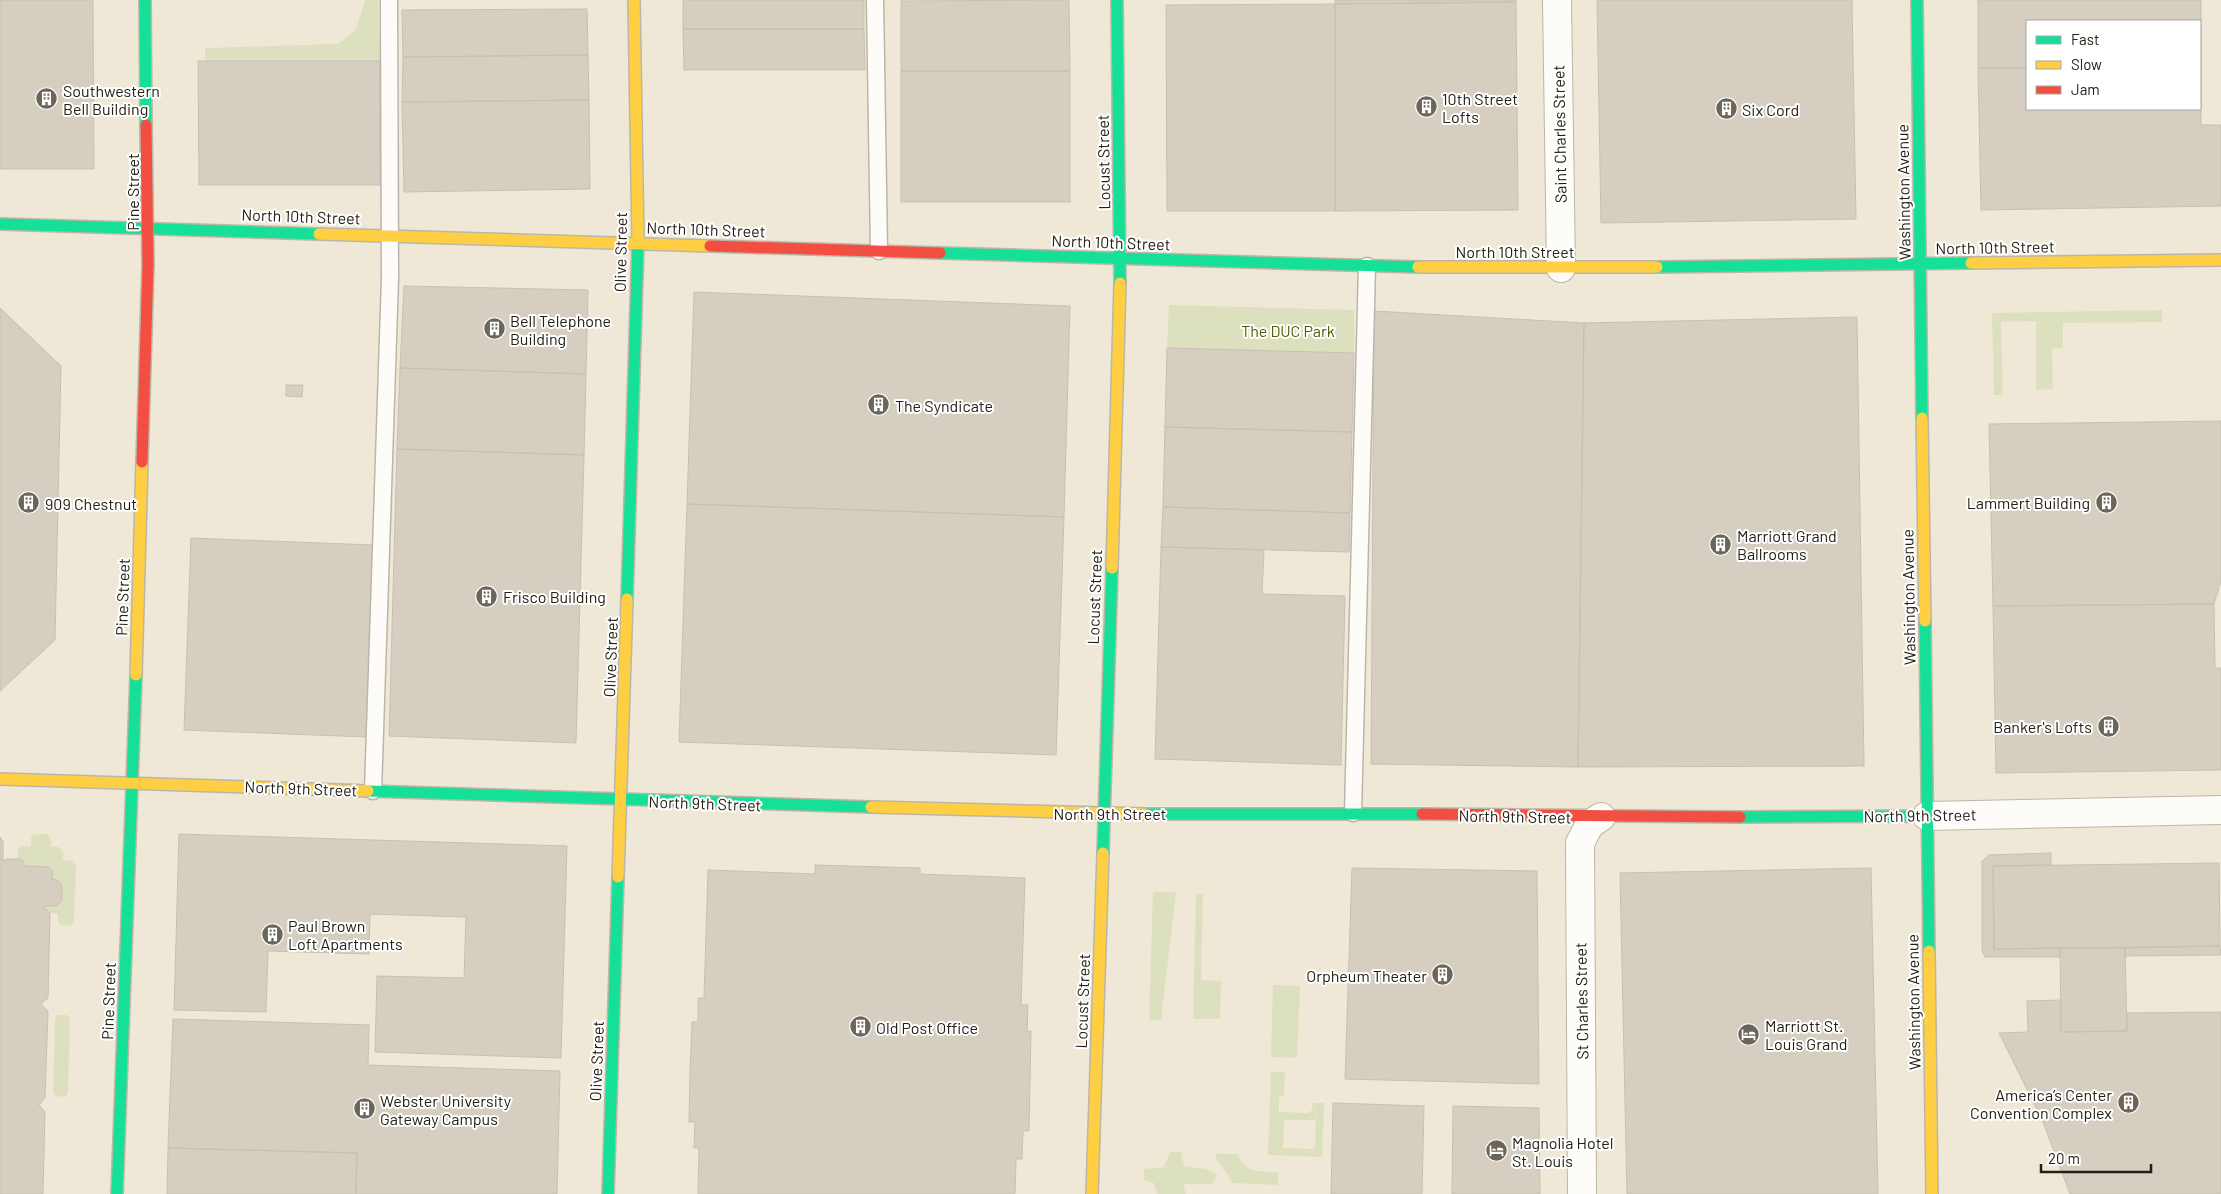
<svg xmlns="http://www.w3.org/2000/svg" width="2221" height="1194" font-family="Barlow,sans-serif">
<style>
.green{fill:#dde0be;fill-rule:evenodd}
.building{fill:#d5cec1;stroke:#c7c0b3}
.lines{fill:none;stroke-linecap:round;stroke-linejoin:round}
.lane-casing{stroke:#bcb6a8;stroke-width:19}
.street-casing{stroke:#bcb6a8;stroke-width:30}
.fast-casing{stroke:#bcb6a8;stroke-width:14}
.slow-casing{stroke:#bcb6a8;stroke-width:14}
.jam-casing{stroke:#bcb6a8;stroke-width:14}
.lane{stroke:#fdfcf9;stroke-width:16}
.street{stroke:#fdfcf9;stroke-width:28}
.fast{stroke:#16e098;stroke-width:11}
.slow{stroke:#ffcf43;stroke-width:11}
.jam{stroke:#f24e42;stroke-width:11}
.labels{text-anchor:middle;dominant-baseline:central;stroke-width:4;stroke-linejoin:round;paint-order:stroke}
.poi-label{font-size:16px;fill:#252015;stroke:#fff;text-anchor:start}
.street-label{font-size:16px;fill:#252015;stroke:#fff}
.park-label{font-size:16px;fill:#4f5d04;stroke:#fff}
</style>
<rect width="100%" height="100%" fill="#f0e8d6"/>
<path class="green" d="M365,0H378L380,61H205V48L338,44L356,29Z
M1169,305L1354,310V353L1167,348Z
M2162,310V322L2063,323V348L2052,349L2053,389L2036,390V321L2001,322L2003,395H1994L1992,313Z
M34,834H47L51,839V847H59L63,852V860L72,861L76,866L74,921L70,926L62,925L58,922V914L50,913L43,906H57L62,901V885L57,880L52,879L53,872L48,867L24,866V862L17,859L18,850L21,846H31V838Z
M1153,892H1176L1161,1020H1149Z
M1196,894H1203L1201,980L1221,981L1220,1019H1193Z
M1273,985L1300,986L1297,1058L1271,1057Z
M58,1015H67L70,1019L68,1093L64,1097L56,1096L53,1093L55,1019Z
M1271,1072H1285L1284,1096L1279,1097V1112L1308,1113L1312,1110L1313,1103H1324L1322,1157L1268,1155ZM1316,1111L1315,1149L1283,1148L1284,1120H1315Z
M1170,1152H1181L1184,1166L1206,1169L1217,1174L1213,1184H1183L1186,1194H1157L1154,1183L1144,1180V1169L1164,1167Z
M1215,1154H1238C1243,1174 1261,1171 1278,1172V1185L1232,1183C1229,1171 1217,1166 1215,1154Z"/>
<path class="building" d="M0,0H93L94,169H0Z
M683,0H864V29H683Z
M1069,0L1070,71H901V1Z
M1335,0H1516V2L1335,4Z
M1597,0H1852L1856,219L1601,223Z
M1978,0H2201V66L2200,21H2027V68H1978Z
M1516,2L1518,210L1335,211V4Z
M1335,4V211H1167L1166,5Z
M587,9L588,55L403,57L402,10Z
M683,29H864L865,70H684Z
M588,55L589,100L402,102L403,57Z
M198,61H380V185H199Z
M2201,66V125H2221V206L1981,210L1978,68H2027V109H2200Z
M901,71H1070V202H901Z
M589,100L590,189L404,192L402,102Z
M404,286L588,290L586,374L400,368Z
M694,292L1070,306L1064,517L687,504Z
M0,308L61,366L55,640L0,691Z
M1374,311L1584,323L1578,767L1371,764Z
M1857,317L1864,766L1578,767L1584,323Z
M1167,348L1354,353L1352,432L1165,427Z
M400,368L586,374L584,455L397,449Z
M286,385H303L302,397L286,396Z
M2221,421V581L2214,604L1993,606L1989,424Z
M1165,427L1352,432L1350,513L1163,507Z
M397,449L584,455L576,743L389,736Z
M687,504L1064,517L1056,755L679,742Z
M1163,507L1350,513L1349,552L1161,547Z
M191,538L373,545L367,737L184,730Z
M1161,547L1264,550L1262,594L1345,596L1341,765L1155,759Z
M2214,604L2215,668H2221V770L1996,773L1993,606Z
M179,834L567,846L561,1058L375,1052L377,976L464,978L466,917L370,914L369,954L268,951L266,1012L174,1010Z
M0,837L3,841V861L7,859H20L24,862V866L48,867L53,872L52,879L57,880L62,885V901L57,906H43L50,913L48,998L41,1004L48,1011L45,1098L39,1105L45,1112L43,1194H0Z
M2051,853V865L1993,866L1994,949L2060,948V957H1985L1982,950V861L1989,855Z
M2219,863L2220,946L1994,949L1993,866Z
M815,865L920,868V874L1025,878L1021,1005H1028L1027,1032L1031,1031L1029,1131H1023L1022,1159H1016L1015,1194H698L699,1148H694L695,1122H689L690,1072L692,1022H698V998H704L708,870L815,874Z
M1352,868L1537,871L1539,1084L1345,1079Z
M1871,868L1878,1194H1627L1620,873Z
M2220,946L2221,955L2125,956V948Z
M2060,948H2125L2127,1031L2061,1032Z
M2061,1000V1032L2127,1031V1013L2221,1012V1194H2070L2043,1122L1999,1033L2028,1032L2027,1001Z
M173,1019L369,1025L368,1065L560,1071L557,1194H356L357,1153L168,1148Z
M1333,1103L1424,1106L1422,1194H1331Z
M1453,1106L1539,1108L1540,1194H1452Z
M168,1148L357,1153L356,1194H167Z"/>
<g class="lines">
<defs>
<path id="lane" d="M875,0L879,251
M373,791L390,278L389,0
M1353,813L1367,266"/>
<path id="street" d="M1557,0L1561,268
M1927,816L2221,810
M1582,1194L1580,843L1590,824L1601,817"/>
<path id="fast" d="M145,0L146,125
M1117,0L1120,283
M1917,0L1922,418
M0,224L319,234
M940,253L1418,267
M1657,267L1971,263
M627,599L638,242
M1925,621L1929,951
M368,791L871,807
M1145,814H1422
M1740,817L1927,816
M1103,853L1112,568
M117,1194L136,675
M608,1194L618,877"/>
<path id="slow" d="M634,0L638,242
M319,234L710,246
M1971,263L2221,260
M1418,267H1657
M1922,418L1925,621
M1112,568L1120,283
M136,675L142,462
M0,779L368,791
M871,807L1145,814
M618,877L627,599
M1929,951L1932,1194
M1092,1194L1103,853"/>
<path id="jam" d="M710,246L940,253
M142,462L148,265L146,125
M1422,814L1740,817"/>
</defs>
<use href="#lane" class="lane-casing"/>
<use href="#street" class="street-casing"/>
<use href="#fast" class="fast-casing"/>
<use href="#slow" class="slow-casing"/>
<use href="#jam" class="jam-casing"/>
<use href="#lane" class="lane"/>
<use href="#street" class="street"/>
<use href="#fast" class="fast"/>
<use href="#slow" class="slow"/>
<use href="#jam" class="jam"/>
</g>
<defs>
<symbol id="building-disc" viewBox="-11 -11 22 22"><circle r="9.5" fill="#6c6659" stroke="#fff"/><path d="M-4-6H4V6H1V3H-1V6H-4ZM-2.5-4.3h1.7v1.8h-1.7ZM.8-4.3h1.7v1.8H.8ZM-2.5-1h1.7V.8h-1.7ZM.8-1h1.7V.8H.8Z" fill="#fff"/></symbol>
<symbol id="hotel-disc" viewBox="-11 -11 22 22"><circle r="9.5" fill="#6c6659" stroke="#fff"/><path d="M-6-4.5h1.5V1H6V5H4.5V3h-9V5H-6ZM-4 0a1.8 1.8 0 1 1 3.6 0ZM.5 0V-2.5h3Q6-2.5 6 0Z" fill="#fff"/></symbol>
</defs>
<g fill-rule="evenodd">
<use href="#building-disc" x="34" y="86" width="25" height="25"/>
<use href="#building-disc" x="1414" y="94" width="25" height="25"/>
<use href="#building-disc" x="1714" y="96" width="25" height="25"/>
<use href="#building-disc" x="482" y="316" width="25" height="25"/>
<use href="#building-disc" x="866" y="392" width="25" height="25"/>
<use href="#building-disc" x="2094" y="490" width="25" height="25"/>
<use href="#building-disc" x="16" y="490" width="25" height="25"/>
<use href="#building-disc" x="1708" y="532" width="25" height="25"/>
<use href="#building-disc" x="474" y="584" width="25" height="25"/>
<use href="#building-disc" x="2096" y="714" width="25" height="25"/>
<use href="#building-disc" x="260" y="922" width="25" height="25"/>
<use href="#building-disc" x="1430" y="962" width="25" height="25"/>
<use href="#building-disc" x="848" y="1014" width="25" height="25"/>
<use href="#hotel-disc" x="1736" y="1022" width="25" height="25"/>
<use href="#building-disc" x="2116" y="1090" width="25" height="25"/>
<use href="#building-disc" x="352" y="1096" width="25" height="25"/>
<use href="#hotel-disc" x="1484" y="1138" width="25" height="25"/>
</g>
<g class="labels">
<g class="poi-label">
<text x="63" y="90">Southwestern<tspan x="63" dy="18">Bell Building</tspan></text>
<text x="1442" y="98">10th Street<tspan x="1442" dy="18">Lofts</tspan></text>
<text x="1742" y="109">Six Cord</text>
<text x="510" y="320">Bell Telephone<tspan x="510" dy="18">Building</tspan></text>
<text x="895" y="405">The Syndicate</text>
<text x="2090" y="502" text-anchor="end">Lammert Building</text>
<text x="45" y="503">909 Chestnut</text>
<text x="1737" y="535">Marriott Grand<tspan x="1737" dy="18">Ballrooms</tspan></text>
<text x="503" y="596">Frisco Building</text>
<text x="2092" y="726" text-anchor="end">Banker's Lofts</text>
<text x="288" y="925">Paul Brown<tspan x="288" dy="18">Loft Apartments</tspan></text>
<text x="1427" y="975" text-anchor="end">Orpheum Theater</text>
<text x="1765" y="1025">Marriott St.<tspan x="1765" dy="18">Louis Grand</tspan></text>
<text x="876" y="1027">Old Post Office</text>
<text x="2112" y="1094" text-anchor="end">America’s Center<tspan x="2112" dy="18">Convention Complex</tspan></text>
<text x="380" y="1100">Webster University<tspan x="380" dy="18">Gateway Campus</tspan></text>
<text x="1512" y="1142">Magnolia Hotel<tspan x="1512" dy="18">St. Louis</tspan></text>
</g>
<g class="street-label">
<text transform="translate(1559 134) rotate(-91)">Saint Charles Street</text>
<text transform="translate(1103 162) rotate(-91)">Locust Street</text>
<text transform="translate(132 192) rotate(-90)">Pine Street</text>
<text transform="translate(1903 192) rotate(-91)">Washington Avenue</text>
<text transform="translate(301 216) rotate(2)">North 10th Street</text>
<text transform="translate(706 229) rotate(2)">North 10th Street</text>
<text transform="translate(1111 242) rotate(2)">North 10th Street</text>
<text transform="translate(1995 247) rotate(-1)">North 10th Street</text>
<text x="1515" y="251">North 10th Street</text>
<text transform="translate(620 252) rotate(-89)">Olive Street</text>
<text transform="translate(122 597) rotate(-88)">Pine Street</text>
<text transform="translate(1094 597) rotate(-88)">Locust Street</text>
<text transform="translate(1908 597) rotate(-91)">Washington Avenue</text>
<text transform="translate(610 657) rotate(-88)">Olive Street</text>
<text transform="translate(301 788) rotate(2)">North 9th Street</text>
<text transform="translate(705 803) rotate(2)">North 9th Street</text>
<text x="1110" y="813">North 9th Street</text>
<text transform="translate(1920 815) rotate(-1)">North 9th Street</text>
<text transform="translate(1515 816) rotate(1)">North 9th Street</text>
<text transform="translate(108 1001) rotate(-88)">Pine Street</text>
<text transform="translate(1082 1001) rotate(-88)">Locust Street</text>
<text transform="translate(1581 1001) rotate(-91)">St Charles Street</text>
<text transform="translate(1913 1002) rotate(-91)">Washington Avenue</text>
<text transform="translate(596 1061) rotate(-88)">Olive Street</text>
</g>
<g class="park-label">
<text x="1288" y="330">The DUC Park</text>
</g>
</g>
<rect x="2026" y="20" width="175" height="90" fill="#ffffff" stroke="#a8a6a1"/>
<rect x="2036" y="36" width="25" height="8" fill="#16e098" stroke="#a8a6a1"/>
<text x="2071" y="45" font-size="15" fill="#252015">Fast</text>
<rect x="2036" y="61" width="25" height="8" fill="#ffcf43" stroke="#a8a6a1"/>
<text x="2071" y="70" font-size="15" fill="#252015">Slow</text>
<rect x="2036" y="86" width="25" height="8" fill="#f24e42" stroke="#a8a6a1"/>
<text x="2071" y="95" font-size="15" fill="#252015">Jam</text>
<path d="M2041 1164v8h110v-8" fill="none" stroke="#252015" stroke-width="2.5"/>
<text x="2048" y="1164" font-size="15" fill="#252015" stroke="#ffffff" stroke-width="4" paint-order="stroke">20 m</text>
</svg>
